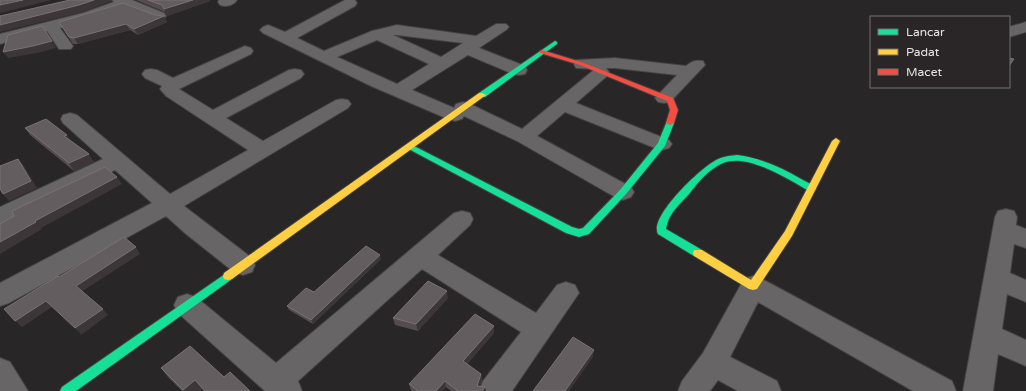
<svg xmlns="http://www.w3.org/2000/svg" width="1026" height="391" font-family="'Varela Round',sans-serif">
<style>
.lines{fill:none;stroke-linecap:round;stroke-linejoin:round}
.street-casing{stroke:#454243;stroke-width:2}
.fast-casing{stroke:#454243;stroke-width:2}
.slow-casing{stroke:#454243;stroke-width:2}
.jam-casing{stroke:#454243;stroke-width:2}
.street{fill:#676565;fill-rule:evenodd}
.fast{fill:#16e098;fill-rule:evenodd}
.slow{fill:#ffcf43;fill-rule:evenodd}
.jam{fill:#f24e42;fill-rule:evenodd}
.wall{fill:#544c4f}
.shaded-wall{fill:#3c3638}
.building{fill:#645d5f;stroke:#797274}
</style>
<rect width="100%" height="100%" fill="#292627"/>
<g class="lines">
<defs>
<path id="street" d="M112,0H132L164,13L166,16L164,19L159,20L126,8L60,28L73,46L71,49H59L47,31L0,44V34L83,13L114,2Z
M219,0H237C233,6 226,7 220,5L218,2Z
M345,0H355L357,3L355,6L297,38L324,51L372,31L397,25L476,36L496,24H506L509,27L506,30L479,48L525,66L527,70L525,74L519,75L513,74L468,55L412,90L454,108L456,104L463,102L470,104L522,129L595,69L576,68L574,64L576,60L615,58L686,66C692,61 695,60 703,61L705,65L670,102L664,103L658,102L655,98L677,75L615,68H606L609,72L607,76L576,103L669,140L672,144L669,148L662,150L655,148L565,112L537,136L631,187L634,192L631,197L623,200L615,197L517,141L464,116L462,119L455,121L448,119L371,86L263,33L260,30L263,27L268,25L285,32ZM393,35H397L463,43L441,57ZM377,40L429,64L397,84L337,57Z
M1026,22V32L1009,37V27Z
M245,46L251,48L253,51L251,54L179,89L213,110L289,70L295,69L301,70L304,74L301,78L226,118L263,141L336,100L342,99L348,100L351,104L348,108L184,206L252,258L255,265L252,272L243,275L234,272L186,234L166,216L9,303L0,306V283L152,203L115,170L0,225V207L103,159L63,123L61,119L63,115L70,113L77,115L170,194L248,150L166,96L160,89L162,86L145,78L142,74L145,70L151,69L157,70L173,78Z
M1006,209L1014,211L1017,217L1016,225L1026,229V248L1014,244L1010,273L1026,280V302L1007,294L1002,329L1026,340V366L998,354L993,391H963L995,217L998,211Z
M462,211L470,213L473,219L470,225L438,255L536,313L557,285L566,282L575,285L579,293L512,391H479L483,381L521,332L422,269L298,381L302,391H265L178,313L174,305L178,297L187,294L196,297L276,363L454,213Z
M753,276L762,279L952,381L956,391H913L758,302L730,357L777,381L781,391H738L718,380L710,391H678L682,381L703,353L744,279Z
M0,358L10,362L28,391H0Z"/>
<path id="fast" d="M555,41L557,42V44L485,97H479V93Z
M667,121H673L674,123L665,146L626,194L589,234L579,237L566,233L405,147L409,144L412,145L572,227L579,229L583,228L620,190L658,143Z
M737,155C760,158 781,167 801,179C806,182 813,184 816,189L812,192L809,191C788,179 748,153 723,163C709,169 698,182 689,194C679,205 668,214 666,229L702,250L703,253L702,256H694L658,234C649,217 699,170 713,162C720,157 728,156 737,155Z
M228,272L232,273L233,276L232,279L76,391H60L62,387Z"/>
<path id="slow" d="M479,93H482L486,95L232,279L228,280L224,279L223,276L224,273Z
M836,138L840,141L792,236L757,289L753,290L749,289L694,256L693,253L694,250H702L751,280L785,231L832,141Z"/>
<path id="jam" d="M542,50L584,63L673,98L678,110L674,123L670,125L666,123L670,110L667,101L580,65L540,53V51Z"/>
</defs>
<use href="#street" class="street-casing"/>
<use href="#fast" class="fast-casing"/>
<use href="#slow" class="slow-casing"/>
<use href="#jam" class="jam-casing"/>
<use href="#street" class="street"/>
<use href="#fast" class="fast"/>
<use href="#slow" class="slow"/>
<use href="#jam" class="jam"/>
</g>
<path class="wall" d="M136,0H209L210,1L167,16L165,12Z
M155,15L164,16L167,22L138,35L130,30L78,44H73L59,22Z
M25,128L72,141L94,162L74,171L30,135Z
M381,259L313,324L289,310L287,306Z
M448,298L418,331L395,325L393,318Z
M494,326V333L467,364L481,374L482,380L480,386L486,391H451L446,387L442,391H412L411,390L409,384Z
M161,368L224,377L250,391H204L202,389L200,391H182L168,377Z"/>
<path class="shaded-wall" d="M23,0H52L0,13V5Z
M94,0H112L111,1L83,12L0,32V25Z
M193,0H209L210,1L167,16L164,9Z
M164,16L167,22L138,35L134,29Z
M126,24L130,30L78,44L74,38Z
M52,41L56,48L37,53L8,58L3,52Z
M67,135L72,142L64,136Z
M89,154L94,162L74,171L69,163Z
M18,159L24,166L37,188L9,201L3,194Z
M117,177L122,184L41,228L42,229L0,254V242L35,221Z
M136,247L140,254L81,292L76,286Z
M380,255L381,259L313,324L311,320Z
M447,291L448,298L418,331L416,324Z
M46,301L52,307L22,327L15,321Z
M103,309L108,315L81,335L75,328Z
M494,326V333L464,367L463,361Z
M594,350L593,357L569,391H565Z
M481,374L482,380L478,391L477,386Z
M195,380L202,389L200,391H183V390Z
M445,381L446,387L442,391H436Z
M485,387L486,391H482Z"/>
<path class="building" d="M0,0H23L0,5Z
M70,0H94L79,5L0,25V16Z
M148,0H193L164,9L162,5Z
M123,3L155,15L164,16L134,29L126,24L74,38L69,37L59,22Z
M42,26L52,41L33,46L3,52L8,35Z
M1009,58L1014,59L1009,66Z
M46,119L67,135L64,136L89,154L69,163L25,128Z
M18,159L31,181L3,194L0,189V166Z
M105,167L117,177L35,221L36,222L0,242V224L14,216L12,211Z
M124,237L136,247L76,286L103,309L75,328L46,301L15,321L4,309L58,276L59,277Z
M366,246L380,255L311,320L287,306L306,288L314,292Z
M428,281L447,291L416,324L393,318Z
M475,314L494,326L463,361L481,374L477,386L485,387L482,391H458L445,381L436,391H418L409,384Z
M573,337L594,350L565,391H533Z
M190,346L224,377L230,372L250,391H205L195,380L183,390L161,368Z"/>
<rect x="870" y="16" width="140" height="72" fill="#2a2527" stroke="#767173"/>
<rect x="878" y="29" width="20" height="6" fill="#16e098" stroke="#767173"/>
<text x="906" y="36" font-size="12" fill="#e8e4e5">Lancar</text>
<rect x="878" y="49" width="20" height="6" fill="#ffcf43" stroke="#767173"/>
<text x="906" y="56" font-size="12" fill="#e8e4e5">Padat</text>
<rect x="878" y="69" width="20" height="6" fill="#f24e42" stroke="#767173"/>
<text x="906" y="76" font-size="12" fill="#e8e4e5">Macet</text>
</svg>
